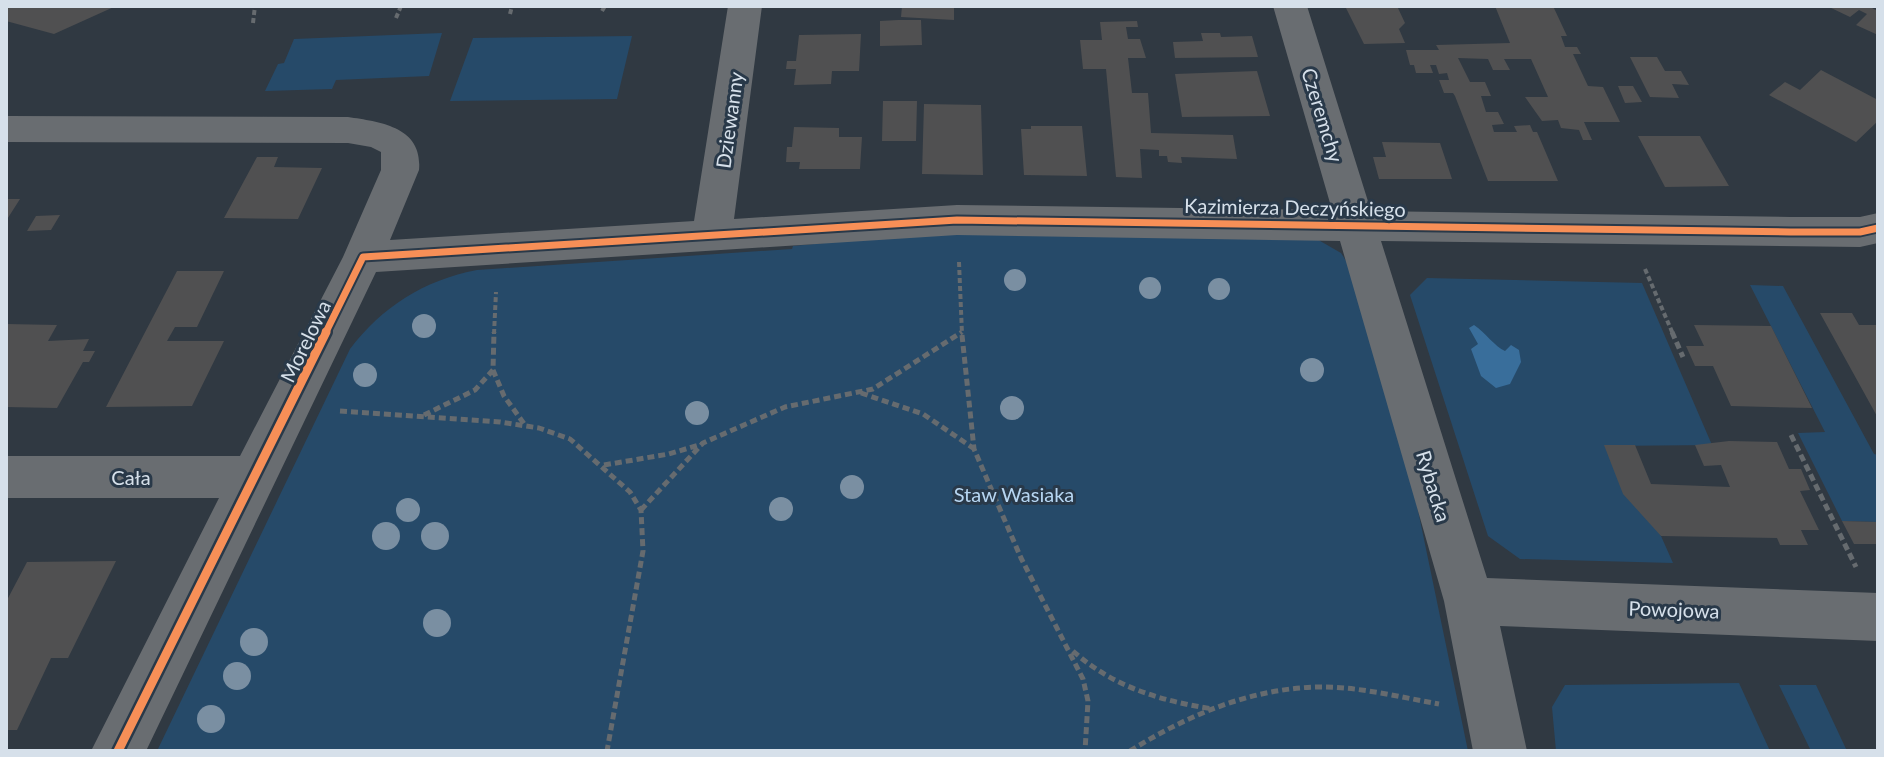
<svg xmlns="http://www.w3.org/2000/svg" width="1884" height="757" font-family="Lato,sans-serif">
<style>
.green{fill:#264a69}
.water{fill:#396e9b}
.building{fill:#505051}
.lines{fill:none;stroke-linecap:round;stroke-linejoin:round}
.path-far1{stroke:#666b6f;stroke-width:4;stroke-dasharray:5 3;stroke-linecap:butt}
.path{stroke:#666b6f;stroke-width:5;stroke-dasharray:7 4;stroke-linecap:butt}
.minor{fill:#696d71;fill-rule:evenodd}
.cycleway-far1-casing{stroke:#293949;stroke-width:11}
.cycleway-casing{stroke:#293949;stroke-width:14}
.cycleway-far1{stroke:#f78f57;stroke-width:7}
.cycleway{stroke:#f78f57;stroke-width:9}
.tree{fill:#7a8fa2}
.labels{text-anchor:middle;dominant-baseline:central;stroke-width:6;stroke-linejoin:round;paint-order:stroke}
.street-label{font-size:20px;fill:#d6e0ea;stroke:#293949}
.park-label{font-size:20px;fill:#b6d5f1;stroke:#293949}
</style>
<rect width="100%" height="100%" fill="#303942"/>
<path class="green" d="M442,33L429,76L336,80L332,89L265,91L278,64L284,63L294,39Z
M632,36L617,99L450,101L473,38Z
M965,234L1315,238L1341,253L1350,267L1415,496L1468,751H157L350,349C382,307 424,280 477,270L792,249L793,246L910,235Z
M1427,278L1642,283L1712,445L1605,446L1661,536L1673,563L1520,559L1488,536L1410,295Z
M1750,285L1783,286L1874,454L1878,455V522L1842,521L1798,433L1825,432Z
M1739,683L1770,751H1556L1552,707L1565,685Z
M1779,685H1816L1847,751H1811Z"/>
<path class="water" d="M1474,325C1485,332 1495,347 1505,351L1511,345L1519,350L1521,362L1510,384L1496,388L1481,376L1471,349L1478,344L1469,328Z"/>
<path class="building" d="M6,6H116L54,34L6,21Z
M902,6H954V20L901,17Z
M1345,6H1397L1405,23L1399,29L1405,43L1364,44Z
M1495,6H1553L1567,36H1561L1565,47H1577L1581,54H1573L1588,86L1603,87L1620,122H1584L1592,140H1583L1579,130L1561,128L1558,120L1542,121L1525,97H1548L1531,59H1504L1510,70H1493L1488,59L1458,58L1470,82H1485L1491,96H1481L1486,112H1498L1504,124L1492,125L1494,132H1517L1514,126L1530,125L1533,132H1537L1558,181H1488L1455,96L1453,93H1444L1439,80H1449L1447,73L1439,74L1436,65H1430L1433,73H1416L1414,65H1410L1406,50H1439L1436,45L1510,43Z
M1827,6H1868L1878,11V35L1856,25L1867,14L1859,10L1850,17Z
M898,20H921L922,45L880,46V21Z
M1137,21L1138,27H1126L1128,39H1140L1146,58H1128L1132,93H1148L1151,133L1233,135L1237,159L1181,157L1182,163L1168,162L1167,156H1159V150L1140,149L1142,178L1116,177L1106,69H1083L1080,40H1102L1100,22Z
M1201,33H1220L1221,37L1252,36L1258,57L1175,58L1173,42L1203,41Z
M861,34L859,71H832L831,84L794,85L796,69H786L787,61H796L799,35Z
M1630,57H1657L1665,71H1681L1689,85L1672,84L1679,98L1650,97Z
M1821,70L1878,100V121L1856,142L1769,95L1785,82L1800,90Z
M1257,71L1270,116L1182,117L1175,74Z
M1618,86H1633L1642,102L1625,103Z
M883,101H917L916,141H882Z
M924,104L981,105L983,175L922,174Z
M1031,126H1082L1087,176L1024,175L1021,129H1031Z
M794,127L839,128V137H862L860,169H799L800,162H786L787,147H792Z
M1638,136H1700L1729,186L1665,187Z
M1382,142L1440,143L1452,179H1379L1373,157H1386Z
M257,157H278L274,167L322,168L298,219L224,218Z
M6,199H20L6,221Z
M60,215L51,230L27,231L36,216Z
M177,271H224L197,327H175L167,341H224L192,406L106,407Z
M1820,313H1852L1859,325H1878V418Z
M6,324L57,325L48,341L89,339L83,351H95L89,362H83L57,408L6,407Z
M1694,325L1771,326L1812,408L1731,406L1713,366H1695L1686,346H1704Z
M1729,441L1777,442L1789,469H1801L1810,490L1800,491L1819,530H1801L1808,545H1780L1777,538L1661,536L1623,494L1604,445H1635L1651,484L1730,487L1721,465L1704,466L1695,445Z
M1842,521L1878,522V544H1854Z
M116,561L68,658H51L17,730H6V602L27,562Z"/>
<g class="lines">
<path class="path-far1" d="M602,11L605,6
M510,14L512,6
M396,18L401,6
M253,23L255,6
M959,262L962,334
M1645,269L1673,334
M494,334L496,292"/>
<path class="path" d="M1672,332L1683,357
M962,335L974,449L1021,558L1083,679L1088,701L1085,751
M493,370L504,396L525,425
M861,393L923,414L973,448
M340,411L500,422L539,428L570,439L630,492L641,510L643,551L607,751
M424,415L475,390L493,370L494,332
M1791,435L1856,567
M604,465L669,454L702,444
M641,510L703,443L785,407L873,389L962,332
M1073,651C1113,687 1161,701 1213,709
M1130,751C1186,716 1249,689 1316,687C1357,686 1399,697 1439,704"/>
<path class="minor" d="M728,6H762L734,219L957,205L1332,210L1273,6H1307L1371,211L1790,217H1860L1878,213V243L1860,247L1381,241L1487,578L1878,593V641L1500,626L1527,751H1473L1444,601L1340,241L957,235L376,272L146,751H91L219,498H6V456H240L343,257L381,170V152L371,147L348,143L6,142V116L348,117C381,122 423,127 419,170L390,240L694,221Z"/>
<defs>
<path id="cycleway-far1" d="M325,334L363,257L957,220L1790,232H1860L1878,228"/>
<path id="cycleway" d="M118,751L326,332"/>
</defs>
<use href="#cycleway-far1" class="cycleway-far1-casing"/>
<use href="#cycleway" class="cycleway-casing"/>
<use href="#cycleway-far1" class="cycleway-far1"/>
<use href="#cycleway" class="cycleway"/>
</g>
<g class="tree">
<circle cx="1015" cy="280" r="11"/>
<circle cx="1150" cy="288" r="11"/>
<circle cx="1219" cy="289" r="11"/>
<circle cx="424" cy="326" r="12"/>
<circle cx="1312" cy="370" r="12"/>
<circle cx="365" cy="375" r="12"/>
<circle cx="1012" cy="408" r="12"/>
<circle cx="697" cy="413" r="12"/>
<circle cx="852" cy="487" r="12"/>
<circle cx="781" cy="509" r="12"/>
<circle cx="408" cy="510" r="12"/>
<circle cx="386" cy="536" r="14"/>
<circle cx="435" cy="536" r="14"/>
<circle cx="437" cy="623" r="14"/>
<circle cx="254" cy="642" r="14"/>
<circle cx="237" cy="676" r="14"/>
<circle cx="211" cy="719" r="14"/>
</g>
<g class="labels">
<g class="street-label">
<text transform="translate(1323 115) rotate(73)">Czeremchy</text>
<text transform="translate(729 120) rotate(-82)">Dziewanny</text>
<text transform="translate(1295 207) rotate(1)">Kazimierza Deczyńskiego</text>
<text transform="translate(305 341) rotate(-64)">Morelowa</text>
<text x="131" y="477">Cała</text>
<text transform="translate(1434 486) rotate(73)">Rybacka</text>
<text transform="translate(1674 609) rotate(2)">Powojowa</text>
</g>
<g class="park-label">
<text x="1014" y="494">Staw Wasiaka</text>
</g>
</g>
<rect width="1884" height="757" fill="none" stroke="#d6e0ea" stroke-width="16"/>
</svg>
